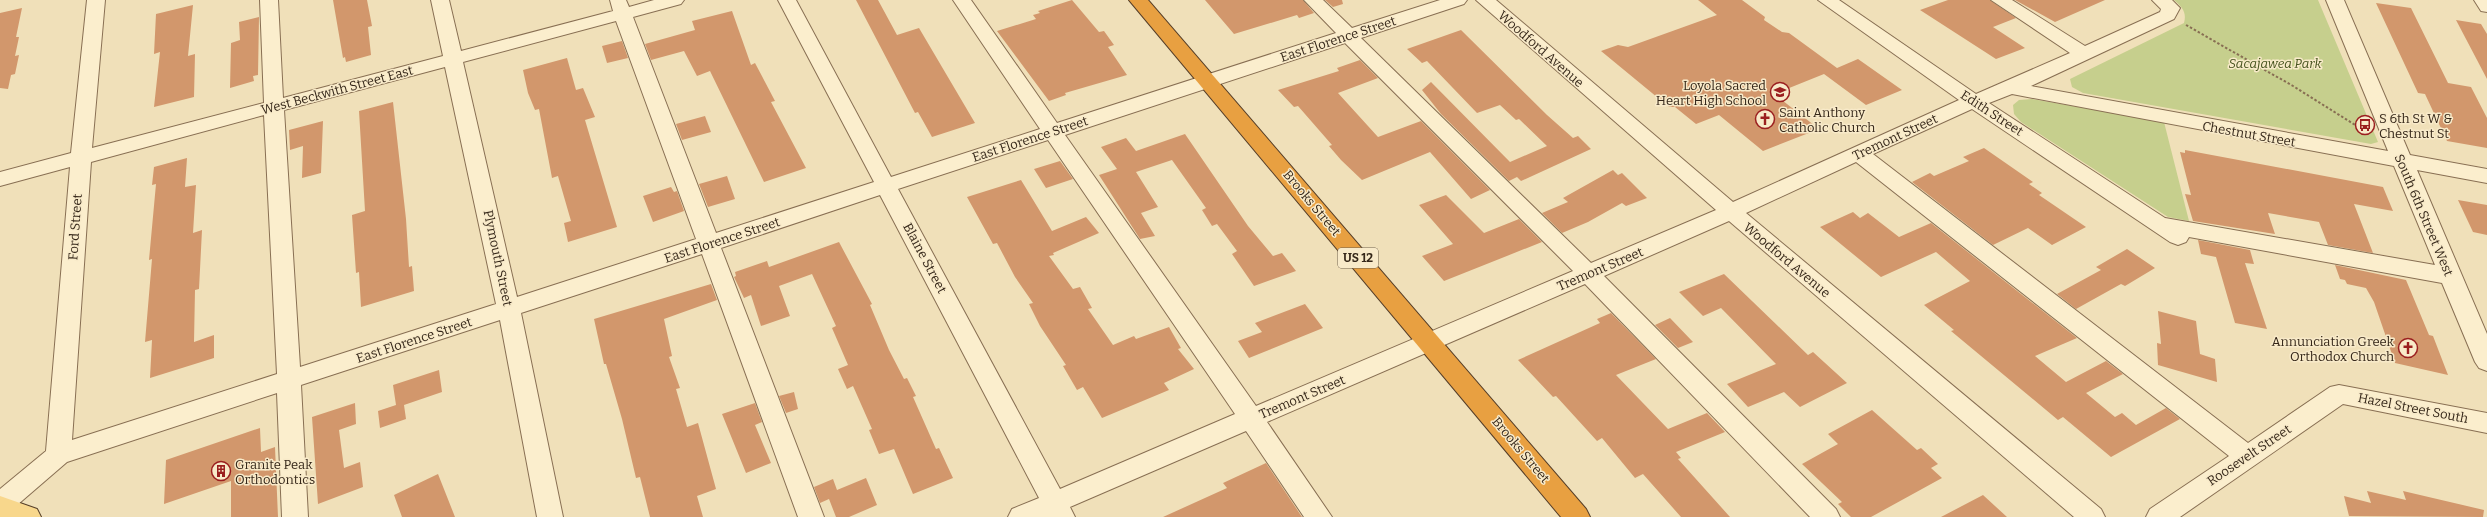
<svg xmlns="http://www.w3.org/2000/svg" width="2487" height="517" font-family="Bitter,serif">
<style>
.green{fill:#c6cf8d}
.building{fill:#d2976c}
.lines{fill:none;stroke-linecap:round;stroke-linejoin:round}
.minor-casing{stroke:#886f53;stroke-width:2}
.major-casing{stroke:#543d28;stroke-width:2}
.highway-casing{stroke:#543d28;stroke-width:2}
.path{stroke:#886f53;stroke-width:2;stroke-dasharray:2.5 2;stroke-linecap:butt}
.minor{fill:#fbeecd;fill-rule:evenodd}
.major{fill:#f8d78c;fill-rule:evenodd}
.highway{fill:#e8a041;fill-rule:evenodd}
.labels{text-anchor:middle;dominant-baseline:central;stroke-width:3;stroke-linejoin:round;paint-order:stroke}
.shield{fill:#f8eac9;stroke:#70624e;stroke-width:1}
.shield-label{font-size:12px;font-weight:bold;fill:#352719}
.street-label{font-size:13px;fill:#352719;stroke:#f8eac9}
.park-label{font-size:13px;font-style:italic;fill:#46531e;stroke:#f8eac9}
.poi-label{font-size:13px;fill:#352719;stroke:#f8eac9;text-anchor:start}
</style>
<rect width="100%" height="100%" fill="#f0e0b9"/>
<path class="green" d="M2174,0H2318L2378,142L2371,144L2083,93L2072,87L2070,79L2184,23C2187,12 2182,7 2174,0Z
M2032,99L2164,122L2189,221L2168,217L2021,122L2014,114L2013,105L2019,100Z"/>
<path class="building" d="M333,0H367L372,26L368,27L371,55L346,62L345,57L343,58Z
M856,0H878L897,35L919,28L975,123L932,137L918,112L915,113Z
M1072,0L1099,32L1104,31L1114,45L1108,47L1127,75L1065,93L1066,95L1049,101L997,31L1036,19L1033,15L1040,13L1038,11Z
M1205,0H1303L1314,13L1299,18L1297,15L1234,34Z
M1325,0H1342L1343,4L1333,7Z
M1698,0H1742L1765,17L1764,20L1782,32L1789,33L1837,68L1858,59L1902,90L1866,105L1824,74L1774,94L1819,129L1763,151L1719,115L1696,124L1675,107H1669L1601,51L1618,45L1628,47L1717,15Z
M1948,0H1990L2016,18L1993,27L2025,48L1996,59L1920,10Z
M2015,0H2105L2055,22Z
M2376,3L2411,8L2448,83L2471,87L2487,118V148L2447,141L2425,94L2418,93Z
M193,5L188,56L195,54L194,97L154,107L160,52L154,54L156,14Z
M22,8L16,37H19L15,56L19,55L15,74L11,75L8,89L0,88V13Z
M732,11L751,65L755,63L775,101L771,102L806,168L764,182L710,71L697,76L684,51L651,60L645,44L695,30L692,21Z
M259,17L258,75L253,76L254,81L230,88L231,43L240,40L239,22Z
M2456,20L2481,24L2487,34V79Z
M1461,30L1547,115L1573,138L1578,136L1591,149L1521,181L1517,177L1509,181L1441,114L1422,90L1431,82L1510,162L1547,146L1519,119L1516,120L1500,105L1477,113L1427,61L1422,63L1407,49Z
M622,41L628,58L607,63L602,46Z
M567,58L576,90L583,88L595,117L585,120L617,227L568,242L564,223L571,221L558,176L552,178L539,109L535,110L528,93L523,70Z
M1360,60L1378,78L1338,93L1378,137L1421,121L1490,190L1471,199L1430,152L1362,180L1341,160L1329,146L1332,145L1298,106L1294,107L1278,90L1339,71L1337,68Z
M393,102L406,219L409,267L412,266L414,291L361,307L359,272L356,273L352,215L365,211L359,111Z
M705,116L711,132L682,140L676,124Z
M323,121L321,173L302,178L303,146L290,150L289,130Z
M1185,134L1248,226L1273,256L1282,253L1296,271L1254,286L1232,254L1237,251L1217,224L1212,226L1202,210L1206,208L1172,160L1136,172L1158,207L1141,213L1155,236L1140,239L1099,175L1117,169L1101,147L1126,138L1136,151Z
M1984,148L2033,182L2029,184L2042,193L2039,195L2086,227L2052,245L2028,228L1993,245L1912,182L1930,173L1934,176L1969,161L1963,157Z
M2185,150L2383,187L2393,211L2354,204L2373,253L2328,245L2319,222L2268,213L2275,234L2193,221L2185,194L2191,195L2180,152L2185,153Z
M187,158L185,187L196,185L193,233L202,230L199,289L195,290L194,342L214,335V358L150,378L152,340L145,342L152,259L149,260L156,184L152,185L154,167Z
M1060,161L1073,179L1046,188L1034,169Z
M1613,170L1618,175L1622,173L1647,198L1626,206L1622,203L1588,222L1562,233L1542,213L1568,202L1563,198Z
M727,176L735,199L708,207L699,184Z
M1021,180L1052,231L1086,217L1099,233L1053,253L1054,255L1049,256L1073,289L1080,287L1092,308L1088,309L1113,345L1134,336L1136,339L1169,327L1181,348L1178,349L1194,369L1164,383L1169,390L1102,418L1083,387L1077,390L1063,366L1066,365L1040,326L1029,304L1033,303L1015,277L997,243L993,244L967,197Z
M671,187L674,192L677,191L684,211L653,222L643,196Z
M1446,195L1484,233L1519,219L1542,242L1444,281L1422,256L1453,244L1419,205Z
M2458,200L2487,205V235L2473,232Z
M1853,212L1860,218L1868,213L1899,237L1931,223L2077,338L2035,356L2066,382L2106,361L2123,374L2086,393L2115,417L2122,413L2136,425L2166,408L2180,419L2111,457L2063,417L2058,420L1951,331L1954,330L1924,305L1970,281L1936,252L1881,277L1820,227Z
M2198,240L2250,250L2254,264L2245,263L2267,329L2235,323L2216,257L2201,254Z
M839,242L872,304L870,305L889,350L904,379L907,378L916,396L913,397L936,449L939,448L953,478L913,494L894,449L879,454L869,430L872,429L853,386L847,389L838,369L848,365L832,328L836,326L812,274L779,286L790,316L761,326L751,295L744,298L734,277L736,276L735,272L767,261L769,267Z
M2127,249L2155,268L2125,286L2121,284L2076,309L2057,294L2101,270L2096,267Z
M2335,265L2406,280L2429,335L2433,336L2448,375L2395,363L2374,302L2366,288L2347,284L2345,280L2340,279Z
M1724,274L1808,355L1813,352L1847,383L1800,407L1784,392L1748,407L1727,384L1776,364L1721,308L1703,316L1679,292Z
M711,284L717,300L664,319L672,356L669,357L680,388L676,389L687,427L698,423L716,489L697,496L703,517H650L640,477L636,478L622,419L606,364H604L594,319Z
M1305,304L1323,328L1249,358L1238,341L1262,332L1255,323Z
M2158,311L2196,321L2200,354L2215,359L2217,382L2158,365L2157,343L2161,344Z
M1611,313L1656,359L1616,375L1668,429L1707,413L1725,432L1676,452L1681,458L1678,459L1730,517H1681L1643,474L1635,478L1602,438L1597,441L1556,396L1553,397L1518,360L1600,323L1597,319Z
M1670,318L1693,342L1678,348L1655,325Z
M439,370L442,392L404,405L406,419L380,428L378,411L396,405L393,385Z
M794,392L798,409L786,413L779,396Z
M355,403L356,424L339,430L344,468L360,462L363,487L318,504L312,417Z
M755,403L762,422L755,425L771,463L746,473L722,414Z
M1872,410L1917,450L1921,448L1938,464L1931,468L1942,478L1871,517H1851L1838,504L1842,502L1802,464L1838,444L1828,434Z
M260,428L261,452L275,447L278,517H231V481L164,504L166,460Z
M1266,463L1302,517H1163L1227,488L1223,483Z
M438,474L455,517H402L394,495Z
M866,478L877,505L849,517H836L829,499L820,503L814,487L833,479L837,490Z
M2367,491L2406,500L2403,491L2484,510L2483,517L2349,516L2344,496L2371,503Z
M1983,495L2007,517H1941Z"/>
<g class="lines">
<defs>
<path id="minor" d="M87,0H105L92,148L264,103L260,0H278L283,98L443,56L431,0H449L461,51L613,11L610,0H626L629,7L654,0H684L681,4L633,17L716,233L874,182L778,0H796L891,177L1040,129L953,0H971L1057,123L1336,33L1304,0H1323L1352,28L1440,0H1467L1464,4L1361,38L1591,263L1716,210L1476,0H1496L1733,202L1959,100L1818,0H1839L1976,94L2070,53L1991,0H2012L2085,46L2160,12L2161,9L2152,0H2172L2180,8L2174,19L2031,86L2388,151L2326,0H2344L2410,155L2487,169V183L2417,170L2487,334V371L2479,368L2475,362L2442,283L2189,237L2186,242L2178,245L2170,242L1972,109L1873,154L2248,443L2330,387L2339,385L2487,413V433L2343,404L2180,517H2146L2150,509L2229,456L1856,162L1746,213L2101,509L2105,517H2074L1729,221L1604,276L1836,509L1840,517H1810L1585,284L1267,422L1332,517H1304L1246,431L1070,507L1075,517H1008L1012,509L1039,498L880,195L721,248L824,517H798L702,254L521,313L563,517H537L500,320L301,385L308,517H282L277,393L67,462L9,512L0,515V489L46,451L70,167L0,186V172L71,153ZM616,21L696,239L517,297L463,62ZM1345,43L1573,271L1256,406L1065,135ZM445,67L496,304L300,367L284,110ZM2012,94L2394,166L2435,265L2165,218L1989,103ZM264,115L277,374L72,440L91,162ZM1048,140L1235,414L1060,489L898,189Z
M2474,0H2487V12L2481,11Z"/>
<path id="major" d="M0,496L37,509L41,517H0Z"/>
<path id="highway" d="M1129,0H1148L1586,509L1590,517H1561Z"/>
</defs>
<use href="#minor" class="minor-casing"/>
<use href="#major" class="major-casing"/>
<use href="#highway" class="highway-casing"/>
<path class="path" d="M2186,25L2293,86L2368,133"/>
<use href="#minor" class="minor"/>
<use href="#major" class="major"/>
<use href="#highway" class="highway"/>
</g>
<defs>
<symbol id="school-ring" viewBox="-11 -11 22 22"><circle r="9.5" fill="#f8eac9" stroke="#9b1f1f" stroke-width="1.5"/><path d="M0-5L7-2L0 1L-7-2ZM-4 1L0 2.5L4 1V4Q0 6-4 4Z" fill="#9b1f1f"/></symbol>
<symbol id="church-ring" viewBox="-11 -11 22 22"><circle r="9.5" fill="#f8eac9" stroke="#9b1f1f" stroke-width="1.5"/><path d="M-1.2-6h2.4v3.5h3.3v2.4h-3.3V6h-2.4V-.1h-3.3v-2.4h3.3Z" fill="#9b1f1f"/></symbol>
<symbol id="bus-ring" viewBox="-11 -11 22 22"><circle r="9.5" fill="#f8eac9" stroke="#9b1f1f" stroke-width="1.5"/><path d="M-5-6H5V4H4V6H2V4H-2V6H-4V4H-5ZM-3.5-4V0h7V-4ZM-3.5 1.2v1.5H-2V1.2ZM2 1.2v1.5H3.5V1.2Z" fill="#9b1f1f"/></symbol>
<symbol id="building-ring" viewBox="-11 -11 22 22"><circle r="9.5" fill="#f8eac9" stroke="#9b1f1f" stroke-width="1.5"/><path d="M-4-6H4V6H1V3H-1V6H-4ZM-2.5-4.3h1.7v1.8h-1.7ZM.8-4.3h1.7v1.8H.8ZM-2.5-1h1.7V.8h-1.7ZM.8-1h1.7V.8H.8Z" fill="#9b1f1f"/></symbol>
</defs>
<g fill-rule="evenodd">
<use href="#school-ring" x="1769" y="81" width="22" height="22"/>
<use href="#church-ring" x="1754" y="108" width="22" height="22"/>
<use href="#bus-ring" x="2354" y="114" width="22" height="22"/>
<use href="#church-ring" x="2397" y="337" width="22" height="22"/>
<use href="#building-ring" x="210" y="460" width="22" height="22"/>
</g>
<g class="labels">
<rect class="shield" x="1338" y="248" width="40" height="20" rx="3"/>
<g class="shield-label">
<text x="1358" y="258">US 12</text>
</g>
<g class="street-label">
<text transform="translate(1338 39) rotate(-18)">East Florence Street</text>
<text transform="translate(1541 49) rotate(41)">Woodford Avenue</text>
<text transform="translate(337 90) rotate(-15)">West Beckwith Street East</text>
<text transform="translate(1992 113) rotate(33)">Edith Street</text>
<text transform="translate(2249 134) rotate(10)">Chestnut Street</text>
<text transform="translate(1895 137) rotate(-25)">Tremont Street</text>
<text transform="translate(1030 139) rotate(-18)">East Florence Street</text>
<text transform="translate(1312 203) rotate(50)">Brooks Street</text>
<text transform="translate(2424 215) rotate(67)">South 6th Street West</text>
<text transform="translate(75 227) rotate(-86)">Ford Street</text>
<text transform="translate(722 240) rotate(-18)">East Florence Street</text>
<text transform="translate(498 258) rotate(78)">Plymouth Street</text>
<text transform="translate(925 258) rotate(62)">Blaine Street</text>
<text transform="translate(1787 260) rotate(40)">Woodford Avenue</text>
<text transform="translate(1600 269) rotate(-23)">Tremont Street</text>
<text transform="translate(414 340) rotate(-18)">East Florence Street</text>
<text transform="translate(1302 397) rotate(-23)">Tremont Street</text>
<text transform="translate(2413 408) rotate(11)">Hazel Street South</text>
<text transform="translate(1521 450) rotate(50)">Brooks Street</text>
<text transform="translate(2249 455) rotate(-34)">Roosevelt Street</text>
</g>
<g class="park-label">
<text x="2275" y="63">Sacajawea Park</text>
</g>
<g class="poi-label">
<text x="1766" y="85" text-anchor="end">Loyola Sacred<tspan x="1766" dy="15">Heart High School</tspan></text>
<text x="1779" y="112">Saint Anthony<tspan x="1779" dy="15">Catholic Church</tspan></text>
<text x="2379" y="118">S 6th St W &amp;<tspan x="2379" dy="15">Chestnut St</tspan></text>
<text x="2394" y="341" text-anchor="end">Annunciation Greek<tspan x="2394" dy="15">Orthodox Church</tspan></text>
<text x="235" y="464">Granite Peak<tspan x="235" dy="15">Orthodontics</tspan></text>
</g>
</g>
</svg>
